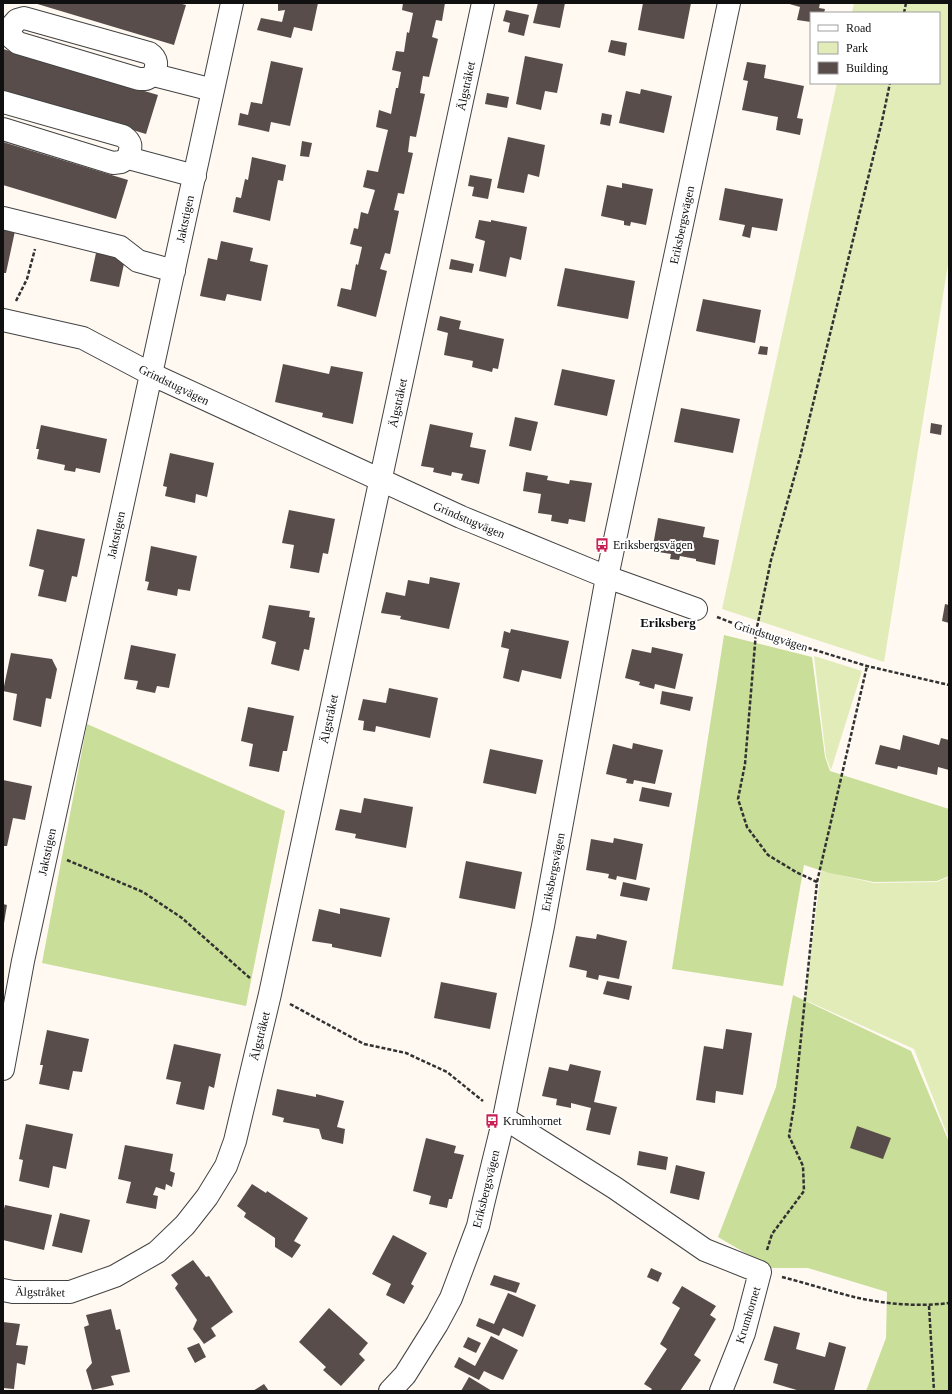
<svg xmlns="http://www.w3.org/2000/svg" width="952" height="1394" font-family="'Times New Roman',serif">
<style>
.green{fill:#e1ecb9}
.forest{fill:#c9de98}
.building{fill:#594d4b}
.lines{fill:none;stroke-linecap:round;stroke-linejoin:round}
.minor-casing{stroke:#434343;stroke-width:24}
.path{stroke:#323232;stroke-width:2.5;stroke-dasharray:4 2;stroke-linecap:butt}
.minor{stroke:#fff;stroke-width:22}
.labels{text-anchor:middle;dominant-baseline:central;stroke-width:4;stroke-linejoin:round;paint-order:stroke}
.street-label{font-size:12px;fill:#101010;stroke:#fff}
.poi-label{font-size:12px;fill:#101010;stroke:#fff;text-anchor:start}
.neighbourhood-label{font-size:13px;font-weight:bold;fill:#101010;stroke:#fff}
</style>
<rect width="100%" height="100%" fill="#fff9f2"/>
<path class="green" d="M854,3H949V258L884,662L722,609L837,83H939V13H852Z
M814,656L862,671L831,770L826,757Z
M821,871L874,883L937,882L949,877V1139L914,1049L805,1000Z"/>
<path class="forest" d="M724,635L812,657L825,757L830,771L949,809V876L937,881L874,882L829,873L804,865L783,986L672,969Z
M87,724L285,811L246,1006L42,963Z
M793,995L911,1051L949,1142V1391H866L886,1338L887,1292L808,1268H771L718,1237L776,1087Z"/>
<path class="building" d="M34,3H178L186,5L174,45Z
M278,3H318L312,31L294,27L291,38L257,30L261,18L282,22L285,10L278,11Z
M403,3H445L442,21L436,20L432,37L438,39L429,77L423,76L420,93L425,94L416,137L410,136L408,152L413,153L404,194L398,193L394,210L399,211L390,254L385,253L380,269L387,271L376,317L337,306L341,288L351,290L356,264L358,265L362,247L350,244L354,228L358,229L361,212L368,214L375,190L363,187L367,170L378,172L388,130L376,127L379,110L391,114L396,88H398L401,72L392,70L396,51L404,52L407,32L409,33L413,13L402,10Z
M538,3H565L560,28L533,23Z
M643,3H691L684,39L638,30Z
M786,3H820L819,8L825,9L824,13H811V22L797,20L800,7Z
M506,10L529,15L524,36L508,32L510,23L503,21Z
M611,40L627,43L625,56L608,52Z
M3,49L158,95L146,134L3,91Z
M525,56L563,64L557,93L545,91L541,110L516,104Z
M271,61L303,68L290,126L271,122L269,132L238,125L240,113L248,115L251,102L262,104Z
M747,62L766,65L764,78L804,86L797,118L803,119L800,135L776,130L778,117L742,110L748,81L743,80Z
M641,89L672,96L664,133L619,123L626,91L640,94Z
M487,93L509,97L507,108L485,104Z
M602,113L612,115L610,126L600,124Z
M508,137L545,145L539,177L528,174L524,193L497,188Z
M302,141L312,143L309,157L300,156Z
M3,142L128,180L116,219L3,185Z
M252,157L286,165L283,181L278,180L270,221L233,212L236,197L241,198L245,179L248,180Z
M470,175L492,179L488,199L472,196L474,187L468,186Z
M622,183L653,189L646,225L631,222L630,226L624,225V221L601,216L607,185L622,188Z
M725,188L783,199L777,231L752,227L750,238L742,236L745,225L719,220Z
M479,220L491,222V220L527,227L521,260L510,257L506,277L479,271L485,241L475,238Z
M3,229L15,231L6,273H3Z
M221,241L253,248L250,261L268,265L261,301L227,294L225,301L200,296L208,258L217,260Z
M96,253L125,259L119,287L90,281Z
M451,259L474,264L472,273L449,269Z
M565,268L635,281L628,319L557,306Z
M703,299L761,310L755,343L696,331Z
M440,316L461,321L459,329L504,339L498,369L493,368L492,372L472,367L473,361L444,355L448,333L437,330Z
M760,346L768,347L767,355L758,354Z
M283,364L329,374L331,366L363,372L353,424L322,417L323,413L275,402Z
M562,369L615,380L607,416L554,405Z
M681,408L740,419L733,453L674,442Z
M515,417L538,422L531,451L509,446Z
M931,423L942,425L941,435L930,433Z
M430,424L473,433L470,447L486,450L479,484L461,480L463,474L452,472L451,476L433,472L434,468L421,466Z
M41,425L107,439L100,473L76,468L75,472L64,470L65,465L37,459L39,449H36Z
M170,453L214,463L207,497L196,494L195,503L165,496L167,487L163,486Z
M526,472L548,476L547,480L569,484L570,480L592,483L585,522L569,519L568,524L551,521L552,515L538,513L541,494L523,491Z
M289,510L335,519L328,554L323,553L319,573L290,568L294,545L282,543Z
M658,518L705,527L703,537L719,540L715,565L696,561V559L680,556L679,560L670,559L671,554L652,551Z
M37,529L85,539L77,577L72,576L66,602L38,596L44,570L29,566Z
M151,546L197,556L190,591L178,589L177,596L147,590L149,582L145,581Z
M430,577L460,583L449,629L400,619L401,616L381,613L386,592L405,596L408,580L429,584Z
M945,604L949,605V623L942,621Z
M269,605L310,611L309,617L315,618L309,650L304,649L299,671L271,664L276,642L262,638Z
M511,629L569,641L561,679L522,670L519,682L503,678L509,649L501,647L504,631L510,633Z
M131,645L176,654L169,688L157,686L155,693L136,689L138,681L124,679Z
M652,647L683,654L675,689L655,684L654,689L639,685L640,682L625,678L632,649L651,653Z
M11,653L52,659L57,669L51,699L46,698L41,727L13,720L17,694L3,691Z
M389,688L438,698L430,738L376,726L375,732L363,730L364,721L358,720L363,699L386,703Z
M662,691L693,697L690,711L660,704Z
M248,707L294,716L287,751H283L279,772L249,766L253,744L241,741Z
M903,735L939,745L941,738L949,740V770L938,767L937,775L898,766L897,769L875,764L880,745L900,750Z
M633,743L663,750L655,784L634,780L633,784L626,783L627,779L606,774L613,744L632,749Z
M490,749L543,760L536,794L483,783Z
M3,780L32,786L25,820L13,818L7,846H3Z
M642,787L672,793L669,807L639,801Z
M364,798L413,807L406,848L355,838L356,834L335,830L340,809L361,813Z
M614,838L643,844L636,880L617,876L616,880L608,878L609,874L586,870L591,839L613,843Z
M466,861L522,872L515,909L459,898Z
M623,882L650,888L647,901L620,896Z
M3,904L7,905L4,923L3,922Z
M340,908L390,918L381,957L332,947V944L312,941L319,909L340,914Z
M597,934L627,941L619,979L599,975L598,980L586,977L587,971L569,967L576,936L596,939Z
M607,981L632,986L629,1000L603,994Z
M441,982L497,993L490,1029L434,1018Z
M726,1029L752,1033L743,1095L716,1091L715,1103L696,1100L704,1046L723,1049Z
M47,1030L89,1039L82,1072L73,1071L69,1090L39,1084L43,1065H40Z
M174,1044L221,1054L214,1088L209,1086L204,1110L176,1104L181,1082L166,1079Z
M570,1064L601,1071L594,1102L617,1107L610,1135L586,1130L591,1108L571,1103V1108L556,1105L557,1099L542,1096L549,1067L568,1071Z
M277,1089L316,1097V1094L344,1101L337,1127L345,1129L343,1144L322,1139L319,1129L283,1122L284,1118L272,1115Z
M26,1124L73,1134L66,1169L53,1166L49,1188L19,1181L23,1160L19,1159Z
M857,1126L891,1138L883,1159L850,1148Z
M426,1138L456,1146L454,1153L464,1155L452,1199H449L447,1208L429,1204L431,1196L413,1191Z
M125,1145L173,1154L170,1171L175,1173L172,1187L166,1184L165,1190L156,1187L153,1195L158,1196L156,1209L126,1203L131,1182L118,1179Z
M639,1151L668,1157L666,1170L637,1165Z
M676,1165L705,1172L699,1200L670,1193Z
M252,1184L266,1193L267,1191L308,1218L294,1241L301,1245L292,1258L275,1247V1238L244,1217L246,1213L237,1206Z
M5,1205L52,1215L44,1250L3,1240V1213Z
M60,1213L90,1220L82,1253L52,1246Z
M393,1235L427,1253L411,1284L414,1286L404,1304L386,1295L391,1284L372,1274Z
M193,1260L206,1277L209,1276L233,1312L211,1328L216,1336L204,1344L193,1329L197,1320L175,1288L178,1284L171,1275Z
M651,1268L662,1273L658,1282L647,1277Z
M494,1275L520,1283L516,1293L490,1285Z
M682,1286L716,1306L710,1315L716,1319L694,1355L701,1360L680,1391H650L652,1389L644,1384L667,1349L660,1344L680,1308L672,1303Z
M508,1293L536,1305L523,1337L503,1328L499,1336L476,1326L479,1318L494,1324Z
M329,1308L368,1343L359,1354L365,1360L341,1386L323,1370L326,1367L299,1342Z
M111,1309L116,1330L120,1329L130,1372L111,1376L114,1385L92,1390L86,1370L92,1363L84,1327L89,1325L86,1315Z
M3,1322L20,1324L16,1345L28,1346L25,1365L17,1363L14,1389L3,1388Z
M774,1326L800,1333L796,1349L825,1357L829,1342L846,1347L834,1391H800L773,1383L778,1364L764,1360Z
M491,1336L518,1350L503,1380L484,1371L479,1380L454,1367L459,1357L475,1366Z
M468,1337L481,1343L476,1353L463,1347Z
M199,1343L206,1357L195,1363L187,1348Z
M469,1377L492,1391H461Z
M264,1384L269,1391H253Z"/>
<g class="lines">
<defs>
<path id="minor" d="M154,75L146,79H139L18,43L12,38L10,28L17,20L24,18L149,53C158,59 157,65 154,75L213,90
M3,102L123,136C133,143 131,147 128,158L195,176
M3,129L113,163L121,162L128,158
M3,218L120,247L138,261L174,271
M3,320L83,338L151,374L461,517L607,577L696,609
M3,1069L23,961L232,3
M504,1118L615,1188L705,1250L760,1272L744,1333L721,1391
M3,1290L13,1292H70L115,1276L157,1252L185,1225L207,1197L226,1166L235,1141L270,994L483,3
M390,1391L405,1375L437,1324L451,1298L478,1226L483,1204L504,1118L543,926L607,577L729,3"/>
</defs>
<use href="#minor" class="minor-casing"/>
<path class="path" d="M904,13L906,3
M16,301L27,279L35,249
M717,617L756,632L867,666L949,685
M67,860L143,892L182,918L251,979
M817,882L867,666
M290,1004L364,1044L406,1053L447,1072L483,1101
M767,1250L772,1234L804,1191L803,1166L789,1136L794,1106L817,882L796,872L768,855L747,827L738,799L745,764L756,632L771,560L800,457L882,121L890,83
M782,1277C806,1283 830,1291 854,1297C884,1304 918,1307 949,1303
M929,1306L934,1391"/>
<use href="#minor" class="minor"/>
</g>
<defs>
<symbol id="bus-bare" viewBox="-9 -9 18 18"><path d="M-5-6H5V4H4V6H2V4H-2V6H-4V4H-5ZM-3.5-4V0h7V-4ZM-3.5 1.2v1.5H-2V1.2ZM2 1.2v1.5H3.5V1.2Z" fill="#c72054" stroke="#fff" stroke-width="2.5" paint-order="stroke"/></symbol>
</defs>
<g fill-rule="evenodd">
<use href="#bus-bare" x="592" y="535" width="20" height="20"/>
<use href="#bus-bare" x="482" y="1111" width="20" height="20"/>
</g>
<g class="labels">
<g class="street-label">
<text transform="translate(466 86) rotate(-78)">Älgstråket</text>
<text transform="translate(185 219) rotate(-78)">Jaktstigen</text>
<text transform="translate(682 225) rotate(-78)">Eriksbergsvägen</text>
<text transform="translate(174 385) rotate(26)">Grindstugvägen</text>
<text transform="translate(398 403) rotate(-78)">Älgstråket</text>
<text transform="translate(469 520) rotate(23)">Grindstugvägen</text>
<text transform="translate(116 535) rotate(-78)">Jaktstigen</text>
<text transform="translate(771 636) rotate(18)">Grindstugvägen</text>
<text transform="translate(329 719) rotate(-78)">Älgstråket</text>
<text transform="translate(47 852) rotate(-78)">Jaktstigen</text>
<text transform="translate(553 872) rotate(-79)">Eriksbergsvägen</text>
<text transform="translate(260 1036) rotate(-76)">Älgstråket</text>
<text transform="translate(486 1189) rotate(-76)">Eriksbergsvägen</text>
<text transform="translate(40 1292) rotate(1)">Älgstråket</text>
<text transform="translate(748 1315) rotate(-73)">Krumhornet</text>
</g>
<g class="poi-label">
<text x="613" y="545">Eriksbergsvägen</text>
<text x="503" y="1121">Krumhornet</text>
</g>
<g class="neighbourhood-label">
<text x="668" y="622">Eriksberg</text>
</g>
</g>
<rect width="952" height="1394" fill="none" stroke="#101010" stroke-width="8"/>
<rect x="810" y="12" width="130" height="72" fill="#ffffff" stroke="#9f9f9f"/>
<rect x="818" y="25" width="20" height="6" fill="#ffffff" stroke="#9f9f9f"/>
<text x="846" y="32" font-size="12" fill="#101010">Road</text>
<rect x="818" y="42" width="20" height="12" fill="#e1ecb9" stroke="#9f9f9f"/>
<text x="846" y="52" font-size="12" fill="#101010">Park</text>
<rect x="818" y="62" width="20" height="12" fill="#594d4b" stroke="#9f9f9f"/>
<text x="846" y="72" font-size="12" fill="#101010">Building</text>
</svg>
